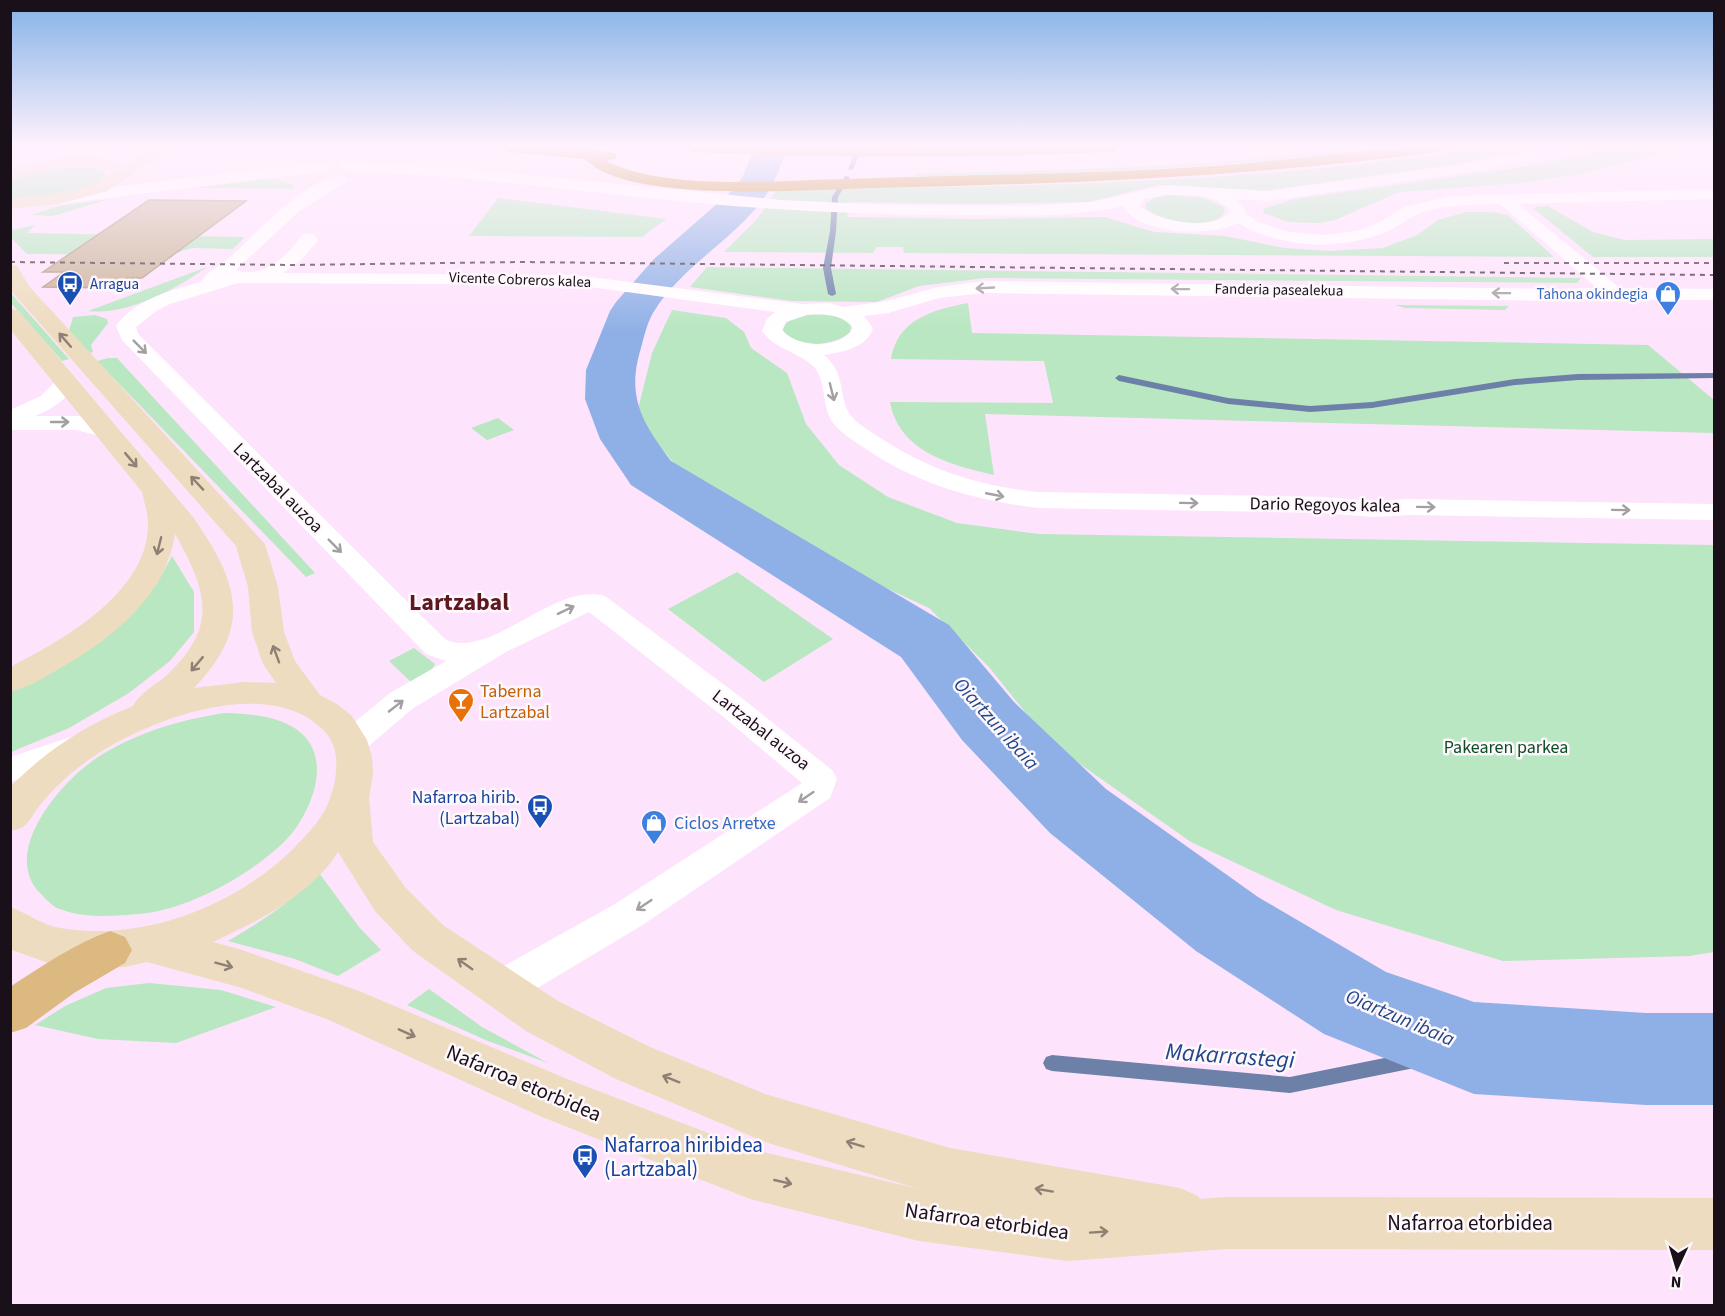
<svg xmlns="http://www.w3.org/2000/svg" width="1725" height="1316" font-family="'Source Sans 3',sans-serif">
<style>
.green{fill:#b8e7c1}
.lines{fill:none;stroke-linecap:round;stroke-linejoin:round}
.stream{fill:#6c80a8;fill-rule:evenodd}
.river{fill:#8fb0e6;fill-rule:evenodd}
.building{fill:#cbb39a;stroke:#b39c83;stroke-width:1.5}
.street{fill:#fff;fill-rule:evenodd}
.secondary{fill:#eddcbf;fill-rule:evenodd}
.primary{fill:#dbb980;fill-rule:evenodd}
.highway{fill:#c38a2b;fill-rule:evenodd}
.rail{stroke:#40343f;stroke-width:2;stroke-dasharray:5 5;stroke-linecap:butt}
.oneway{stroke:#a39fa3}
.oneway2{stroke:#8e8074}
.labels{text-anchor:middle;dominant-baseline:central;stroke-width:5;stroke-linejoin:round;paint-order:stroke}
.far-street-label{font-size:15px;fill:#191019;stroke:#fef8fd}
.far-transit-label{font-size:15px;fill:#164399;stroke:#fef8fd;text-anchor:start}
.far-shop-label{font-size:15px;fill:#366cbe;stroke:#fef8fd;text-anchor:end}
.street-label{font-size:18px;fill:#191019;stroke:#fef8fd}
.food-label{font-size:18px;fill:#c56008;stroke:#fef8fd;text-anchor:start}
.park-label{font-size:18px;fill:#0c4d24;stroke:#fef8fd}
.transit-label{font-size:18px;fill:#164399;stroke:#fef8fd;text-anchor:end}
.shop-label{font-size:18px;fill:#366cbe;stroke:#fef8fd;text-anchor:start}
.water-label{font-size:20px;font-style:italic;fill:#1f4686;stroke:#fef8fd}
.near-street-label{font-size:21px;fill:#191019;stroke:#fef8fd}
.near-transit-label{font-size:21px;fill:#164399;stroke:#fef8fd;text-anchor:start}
.district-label{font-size:24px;font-weight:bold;fill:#5e1920;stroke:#fef8fd}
.near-water-label{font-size:24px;font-style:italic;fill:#1f4686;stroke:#fef8fd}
</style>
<rect width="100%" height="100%" fill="#fee3fc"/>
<path class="green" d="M1361,147H1389C1236,168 1083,173 929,178L914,176L919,173C1066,171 1214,167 1361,147Z
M1486,147H1547L1449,165L1262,191L1158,185L1089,202L977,204L850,202L847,217L978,219L1105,217L1154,232L1225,236L1284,248L1329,251L1383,248L1417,235L1438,220L1466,212H1492L1508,215L1554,257L904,253L903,247H877L873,253L724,252L758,218L777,189C1014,187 1251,185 1486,147Z
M1623,147H1704L1679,149L1580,174L1521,183L1399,192L1335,220L1319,223L1288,222L1264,213L1263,209L1294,199L1509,169Z
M73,167L95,168L105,172V176C88,194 35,200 11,199V180L40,171Z
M264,179L277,180L293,185V189L199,188Z
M1168,195L1205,198L1223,207L1225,212C1213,232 1162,221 1146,209L1145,204L1156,197Z
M498,198L666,219L642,237L469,236Z
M110,199L53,216L31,215L59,206Z
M1548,206L1593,232L1625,240L1714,239V257H1593L1534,209L1535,207Z
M36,225L26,233L245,237L233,249L192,248L170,255L27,254L11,238V230Z
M207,267C177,289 126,316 88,311Z
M707,267L1581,278L1577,283L985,278L919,286L877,302L792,301L690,287Z
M10,292L17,300L69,359L62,361L11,303Z
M968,303L972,333L1648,345L1714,400V433L985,414L994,475C951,465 899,452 890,402L1053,403L1044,361L891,359C898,319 932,310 968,303Z
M1395,305L1509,306L1505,310L1405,308Z
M672,310L726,318L744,332L751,348L787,373L806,424L839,465L888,497L957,523L1039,534L1714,545V952L1689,956L1503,961L1336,910L1191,842L1050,743L989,667L929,608L830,562L762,525L681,472L636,417L652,353Z
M808,314C823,314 842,313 851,326L850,332C836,346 793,351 783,330C786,318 798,317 808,314Z
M95,315L107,319L108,323L91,345L93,352L89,353L69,331L73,317Z
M108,358H117L315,573L306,577L97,361Z
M498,418L514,430L487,440L471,428Z
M172,556L194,592V632L170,661L129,693L69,728L11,752V690L113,624L156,585Z
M737,572L833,639L764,682L668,609Z
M414,648L435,664L431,671L412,683L389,661Z
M225,713C248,714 271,715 291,726C337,751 313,811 286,840C252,874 187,911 138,914C111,916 83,919 57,908C51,905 45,898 40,893C0,852 61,781 98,757C138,732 179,720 225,713Z
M319,873L359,927L381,950L338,976L295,959L228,941C262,921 292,902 319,873Z
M149,983L221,990L276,1007L176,1043L98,1039L35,1025L65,1006L106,988Z
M429,989L482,1027L548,1063L488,1041L407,1005Z"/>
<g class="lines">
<path class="stream" d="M857,147H863L853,169L848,170Z
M845,176L850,177L838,197L836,231L831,268L836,294L832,296L828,294L823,268L830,231L832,197Z
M1578,374L1714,373V378L1578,380L1515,385L1372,408L1310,412L1228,404L1119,381L1115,378L1119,375L1228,398L1310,406L1372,402L1515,379Z
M1474,1040L1480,1042L1482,1048L1480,1054L1474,1056L1290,1093L1052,1071L1046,1069L1043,1063L1046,1057L1052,1055L1290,1077Z"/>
<path class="river" d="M755,147H787C781,166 774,185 762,201C730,242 680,268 653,313C647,323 644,337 641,348C626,397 642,422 671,461L949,625L1014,702L1106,789L1258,897L1386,972L1474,1002L1646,1013H1714V1105H1646L1474,1094L1324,1034L1196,951L1050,833L962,740L901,657L631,485L600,439L585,399L586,370L610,311L616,302L654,259L735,188L743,176Z"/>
</g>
<path class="building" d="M149,200L246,201L142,278H127L114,288L43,287L64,272H43Z"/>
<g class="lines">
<path class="street" d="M1553,147H1585L1578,151L1467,172L1269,201L1235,199L1243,206L1246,214L1258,222L1289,232L1327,235L1360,230L1378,223L1405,207L1450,196L1714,189V199L1518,204L1620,288L1714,289V300L1585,299L1559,301L985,293L939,298L888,313L864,316L873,328C867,348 842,352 824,355C848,375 837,399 852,417C860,426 872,432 882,439C931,471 980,486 1038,492L1325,497L1372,501L1409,499L1714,504V520L1409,515L1372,517L1325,513L1038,508C975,500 919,485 866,449C854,441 842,434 833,423C821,407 827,381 814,367C798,351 775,350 762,331L767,319L775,312L575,285L238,283L170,304L156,311L136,327L138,334L446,640C493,659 553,582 605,596L743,699L832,770L837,779L830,798L641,926L514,1002L500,1007L486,1002L480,989L486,976L615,904L802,783L721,715L589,612L506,652L412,709L363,751L351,755L339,751L335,743L339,735L390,693L446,661L426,654L122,340L116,326C135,299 172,290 201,282C205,273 221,265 229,258C251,239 314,169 345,177L348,180L345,183L299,211L236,270C262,280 291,254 302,234H314L318,241L300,261L283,273L575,275L802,304L829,303L843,307L887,301L938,287L985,281L1559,289L1597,288L1500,204C1475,205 1450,204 1426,211C1411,215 1400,226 1386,232C1339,251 1282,249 1238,223C1211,237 1140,236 1123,206C1067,219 1008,215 951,215C871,215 790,211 710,204C588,193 467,175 344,170L337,166L344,162L468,169L782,200L890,205L1027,206L1092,202L1167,185L1269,191L1467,164ZM1167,195C1187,195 1219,193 1231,212C1211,232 1158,222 1139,206L1144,199ZM807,315C823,314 843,314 853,328C841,350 797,348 782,330L786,322Z
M320,164L325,165L327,168L325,171L59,204L51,199L59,194L243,171Z
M67,377L75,378L78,383C66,399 53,409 35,416H78L115,426L118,431L115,436L107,438L77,430H10V410L41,396L59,378Z
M77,735L89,739L93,747L89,755L10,782V757Z"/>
<path class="secondary" d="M155,147H174L107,191L59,204L10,209V199C44,195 85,195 111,172C80,157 41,172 10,180V170C46,159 88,149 123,165Z
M10,264L17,266L29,286L265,544L278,587L284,632L295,661L320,695L337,704L352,716L367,740L372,757L373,775L369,797L373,842L405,887L443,925L558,1001L650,1047L765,1094L950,1148L1180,1188L1198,1196L1200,1199L1226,1197L1714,1198V1250L1226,1249L1068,1261L919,1241L750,1199L542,1117L329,1020L242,988L147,962L125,967L81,968L48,963L12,950L10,907C28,913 41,925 60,928C142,942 234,907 293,849C305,836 319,823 327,806C336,785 343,752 326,733C270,670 138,722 83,764C67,776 52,790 40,805C35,811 30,822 23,827C20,829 14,830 10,831V788L14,783C49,749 87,724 133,706C140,692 156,685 167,675C219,626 207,591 175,534C166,595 114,637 64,666C47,676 30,687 10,692V667C63,640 149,592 148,523C148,513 144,502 142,492L10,329V309L18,310L193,517C238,582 254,626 194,688L244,682L276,683L263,664L252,632L248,587L236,546L13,293L10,290ZM338,852L375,911L413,951L526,1031L616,1079L765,1142L919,1189L750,1149L567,1079L359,991L242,950L213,942C258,921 310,896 338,852Z"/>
<path class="primary" d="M110,931L125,937L132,950L125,963L74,993L26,1028L10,1033V987C42,966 74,944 110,931Z"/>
<path class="highway" d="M502,147H595L596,150L615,153L617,156L615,159L606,160L610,163C673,191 778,180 847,179C970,175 1092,174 1214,166C1290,161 1367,147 1443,147L1436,152C1249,177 1062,184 874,188C812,189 628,205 585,159L509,152Z
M686,147H1120L1113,152C973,158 833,158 693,152Z"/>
<path class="rail" d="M10,262L294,265L522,262L1714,275
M1504,263H1714"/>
</g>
<defs><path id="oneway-shaft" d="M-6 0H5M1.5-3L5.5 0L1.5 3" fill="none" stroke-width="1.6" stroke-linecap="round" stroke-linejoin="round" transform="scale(1.5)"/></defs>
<g class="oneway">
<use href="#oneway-shaft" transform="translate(985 288) rotate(177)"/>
<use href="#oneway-shaft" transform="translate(1180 289) rotate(-179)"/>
<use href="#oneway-shaft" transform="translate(1501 293) rotate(-179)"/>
<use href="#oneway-shaft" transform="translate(140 347) rotate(45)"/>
<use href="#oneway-shaft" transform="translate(832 392) rotate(76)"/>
<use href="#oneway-shaft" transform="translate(60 422)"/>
<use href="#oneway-shaft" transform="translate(995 495) rotate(11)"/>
<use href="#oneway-shaft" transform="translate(1189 503) rotate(1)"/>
<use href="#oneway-shaft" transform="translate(1426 507) rotate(1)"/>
<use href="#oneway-shaft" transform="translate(1621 510) rotate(1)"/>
<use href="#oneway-shaft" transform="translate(335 546) rotate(45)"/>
<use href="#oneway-shaft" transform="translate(566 610) rotate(-26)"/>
<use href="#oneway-shaft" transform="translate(396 706) rotate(-38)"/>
<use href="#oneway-shaft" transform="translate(806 797) rotate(146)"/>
<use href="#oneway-shaft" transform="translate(644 905) rotate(146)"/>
</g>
<g class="oneway2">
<use href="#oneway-shaft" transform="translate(65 340) rotate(-131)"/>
<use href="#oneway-shaft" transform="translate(131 460) rotate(50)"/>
<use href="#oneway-shaft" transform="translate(197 483) rotate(-133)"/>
<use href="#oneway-shaft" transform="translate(159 546) rotate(104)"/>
<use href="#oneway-shaft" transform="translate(276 654) rotate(-110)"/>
<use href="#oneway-shaft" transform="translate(197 664) rotate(130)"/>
<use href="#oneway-shaft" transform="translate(465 964) rotate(-145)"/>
<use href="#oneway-shaft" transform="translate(224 965) rotate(15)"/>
<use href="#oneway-shaft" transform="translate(407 1033) rotate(24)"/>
<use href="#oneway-shaft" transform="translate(671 1079) rotate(-158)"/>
<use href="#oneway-shaft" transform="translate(855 1144) rotate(-163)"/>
<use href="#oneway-shaft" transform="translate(783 1182) rotate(13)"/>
<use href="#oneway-shaft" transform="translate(1044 1190) rotate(-170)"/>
<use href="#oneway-shaft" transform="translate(1099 1232) rotate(-4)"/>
</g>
<linearGradient id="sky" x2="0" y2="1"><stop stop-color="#84b2e7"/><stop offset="0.44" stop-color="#fff2fe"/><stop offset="1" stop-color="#fff2fe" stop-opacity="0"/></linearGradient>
<rect width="1725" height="332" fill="url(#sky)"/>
<defs>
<symbol id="bus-pin" viewBox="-11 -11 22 30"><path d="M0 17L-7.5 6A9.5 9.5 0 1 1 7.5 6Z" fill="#1a4fb4" stroke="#fef8fd"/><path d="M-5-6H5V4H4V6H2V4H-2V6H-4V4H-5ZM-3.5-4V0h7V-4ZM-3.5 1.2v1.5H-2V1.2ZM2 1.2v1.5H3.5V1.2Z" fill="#fff"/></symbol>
<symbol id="shop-pin" viewBox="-11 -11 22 30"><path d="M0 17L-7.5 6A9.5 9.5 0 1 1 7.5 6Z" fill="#3f7fe0" stroke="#fef8fd"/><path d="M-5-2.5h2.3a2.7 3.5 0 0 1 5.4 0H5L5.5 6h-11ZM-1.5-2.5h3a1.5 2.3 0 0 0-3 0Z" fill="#fff"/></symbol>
<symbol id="bar-pin" viewBox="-11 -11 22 30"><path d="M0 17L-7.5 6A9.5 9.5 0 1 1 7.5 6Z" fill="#e8710a" stroke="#fef8fd"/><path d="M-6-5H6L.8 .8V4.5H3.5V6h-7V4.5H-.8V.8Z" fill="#fff"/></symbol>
</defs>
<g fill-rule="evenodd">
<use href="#bus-pin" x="55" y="269" width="30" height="40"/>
<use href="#shop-pin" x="1653" y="279" width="30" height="40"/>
<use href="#bar-pin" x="446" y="686" width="30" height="40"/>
<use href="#bus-pin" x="525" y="792" width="30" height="40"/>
<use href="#shop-pin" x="639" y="808" width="30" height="40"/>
<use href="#bus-pin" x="570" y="1142" width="30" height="40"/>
</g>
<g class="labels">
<g class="far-street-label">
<text transform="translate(520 280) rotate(2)">Vicente Cobreros kalea</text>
<text transform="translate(1279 290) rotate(1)">Fanderia pasealekua</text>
</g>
<g class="far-transit-label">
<text x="90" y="284">Arragua</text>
</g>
<g class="far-shop-label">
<text x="1648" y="294">Tahona okindegia</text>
</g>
<g class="street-label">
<text transform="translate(278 488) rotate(45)">Lartzabal auzoa</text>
<text transform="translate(1325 505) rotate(1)">Dario Regoyos kalea</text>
<text transform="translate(761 730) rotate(38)">Lartzabal auzoa</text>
</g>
<g class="food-label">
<text x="480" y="691">Taberna<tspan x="480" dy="21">Lartzabal</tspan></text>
</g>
<g class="park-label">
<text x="1506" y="747">Pakearen parkea</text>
</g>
<g class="transit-label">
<text x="520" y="797">Nafarroa hirib.<tspan x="520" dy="21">(Lartzabal)</tspan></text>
</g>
<g class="shop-label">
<text x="674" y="823">Ciclos Arretxe</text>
</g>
<g class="water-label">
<text transform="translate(996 724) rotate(48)">Oiartzun ibaia</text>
<text transform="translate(1400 1018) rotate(23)">Oiartzun ibaia</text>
</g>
<g class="near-street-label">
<text transform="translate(524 1083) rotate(23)">Nafarroa etorbidea</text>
<text transform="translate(987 1221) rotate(8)">Nafarroa etorbidea</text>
<text x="1470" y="1223">Nafarroa etorbidea</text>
</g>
<g class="near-transit-label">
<text x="604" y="1145">Nafarroa hiribidea<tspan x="604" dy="24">(Lartzabal)</tspan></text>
</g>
<g class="district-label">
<text x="459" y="602">Lartzabal</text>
</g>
<g class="near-water-label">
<text transform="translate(1230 1056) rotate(4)">Makarrastegi</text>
</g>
</g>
<rect width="1725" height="1316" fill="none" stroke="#191019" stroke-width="24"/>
<g transform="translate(1677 1268) rotate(184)" stroke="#fef8fd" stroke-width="4.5" paint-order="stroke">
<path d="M0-4.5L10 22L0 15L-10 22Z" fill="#191019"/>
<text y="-9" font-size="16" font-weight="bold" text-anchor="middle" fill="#191019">N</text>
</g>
</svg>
